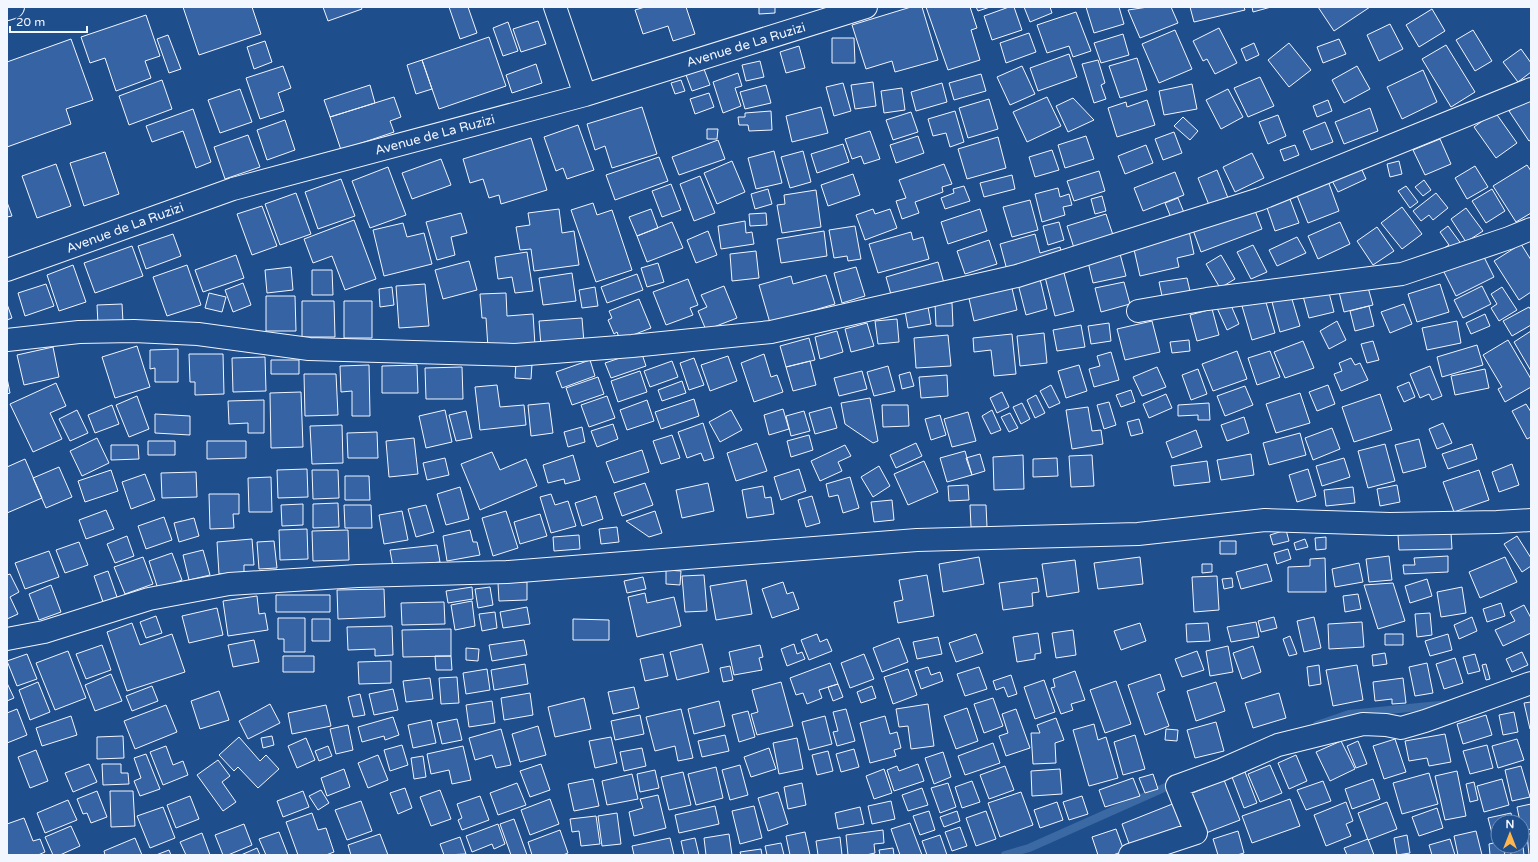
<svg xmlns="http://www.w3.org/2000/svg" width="1538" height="862" font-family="'Varela Round',sans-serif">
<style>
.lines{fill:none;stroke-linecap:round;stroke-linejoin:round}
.stream{stroke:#3b69a3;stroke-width:8}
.building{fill:#3563a3;stroke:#f2f6ff}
.street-casing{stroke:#f2f6ff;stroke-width:24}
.primary-casing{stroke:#f2f6ff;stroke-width:24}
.street{stroke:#1f4e8c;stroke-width:22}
.primary{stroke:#1f4e8c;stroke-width:22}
.labels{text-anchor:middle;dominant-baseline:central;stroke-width:3;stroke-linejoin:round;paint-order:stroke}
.street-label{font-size:13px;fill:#f2f6ff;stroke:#1f4e8c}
</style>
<rect width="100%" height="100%" fill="#1f4e8c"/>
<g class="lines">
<path class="stream" d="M1317,725L1349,714L1449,704
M1005,855L1029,848L1175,783"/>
</g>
<path class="building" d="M183,7H252L261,34L199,55Z
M323,7H361L362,9L328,21Z
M449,7H468L477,33L460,39Z
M645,7H686L695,34L673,41L668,26L643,34L635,10Z
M759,7H775V13L759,14Z
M911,7H922L938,60L895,72L892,61L866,69L852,25Z
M926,7H970L977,28L971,30L980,60L948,70Z
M976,7H990L978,11Z
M1009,7H1014L1022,30L992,40L984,16Z
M1024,7H1050L1052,13L1030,22Z
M1086,7H1119L1124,24L1094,33Z
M1148,7H1171L1178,23L1140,38L1128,10Z
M1190,7H1244L1245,10L1194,22Z
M1252,7H1271L1253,12Z
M1318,7H1370L1334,31Z
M1432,9L1445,31L1419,47L1406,25Z
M1076,12L1091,51L1073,57L1069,46L1047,53L1037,25Z
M146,15L160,56L145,61L151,78L116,91L105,58L90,63L81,37Z
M538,21L546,44L521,52L513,29Z
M508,22L518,51L503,56L493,28Z
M1390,24L1403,49L1379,61L1367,35Z
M1219,28L1237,63L1215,74L1207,59L1203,61L1193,41Z
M1175,30L1192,69L1159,83L1142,44Z
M1473,30L1492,61L1475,71L1456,40Z
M1029,33L1036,52L1006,63L1000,43Z
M1123,34L1129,55L1101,63L1094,43Z
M168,35L181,69L169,73L157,39Z
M489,37L506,86L439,109L422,60Z
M832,38H854L855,63H832Z
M71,39L93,100L66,109L71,124L7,147V62Z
M1339,39L1346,54L1323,63L1317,47Z
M265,41L272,62L254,69L247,47Z
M1254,43L1259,55L1246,61L1241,49Z
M1289,43L1311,70L1289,87L1268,60Z
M1446,45L1475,92L1451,107L1422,59Z
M799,46L805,68L786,73L780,52Z
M1521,49L1531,63V72L1518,82L1503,62Z
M1069,54L1077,77L1038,91L1030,68Z
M1137,58L1147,90L1120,98L1109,66Z
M422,60L432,89L416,94L407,65Z
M1098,60L1105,83L1101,85L1106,99L1094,103L1082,64Z
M760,61L764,77L746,81L742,65Z
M536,64L542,83L512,93L506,75Z
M283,66L291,88L278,93L284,111L260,119L246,78Z
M1022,66L1035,94L1010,105L997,77Z
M1357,66L1370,89L1344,103L1332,80Z
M704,69L710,85L692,91L686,75Z
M1423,70L1437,102L1402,119L1387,87Z
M738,73L742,86L735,88L741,106L723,113L713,82Z
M981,74L986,91L954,100L949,83Z
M1260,77L1274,106L1248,117L1234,88Z
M162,80L172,109L129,125L119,96Z
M681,80L685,91L675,94L671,83Z
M873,82L876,106L855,109L851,85Z
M843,83L851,111L834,116L826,87Z
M942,83L947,102L916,111L911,92Z
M1192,84L1197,109L1164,115L1159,91Z
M370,85L375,103L330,117L324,100Z
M766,85L771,103L745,109L740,92Z
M902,88L905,110L884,113L881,91Z
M240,89L252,122L220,133L208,100Z
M1228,89L1243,117L1221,129L1206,100Z
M709,93L714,107L695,114L690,99Z
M394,97L401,117L390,121L394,132L341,150L330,117Z
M1047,97L1061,126L1027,142L1013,112Z
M1530,97L1531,99V140L1529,141L1509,111Z
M1073,98L1094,120L1068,132L1056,106Z
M989,99L998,129L968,138L959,108Z
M1147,100L1155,125L1117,137L1108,108L1126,102L1127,107Z
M1328,100L1332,111L1317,117L1313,106Z
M642,107L657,154L612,168L605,146L595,150L587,124Z
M821,107L828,133L792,142L786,116Z
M1370,108L1378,131L1344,144L1335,122Z
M193,109L211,162L196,168L183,131L152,142L146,126Z
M771,111L772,130L749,131L748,125H739L738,117H745V113Z
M955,111L964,142L950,147L946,133L933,136L928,119Z
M911,112L918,132L893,140L886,120Z
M1495,112L1517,143L1496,158L1474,127Z
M1278,115L1286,136L1268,144L1259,122Z
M1183,117L1198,131L1190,140L1174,126Z
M285,120L295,150L267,160L257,130Z
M1325,122L1333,142L1311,150L1303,131Z
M578,125L594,170L567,179L563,168L556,171L544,137Z
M707,129H718L717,139H707Z
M870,131L880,159L864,164L861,156L852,159L845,139Z
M1174,132L1182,153L1163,160L1155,139Z
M248,135L260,167L225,179L214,147Z
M918,136L924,153L896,163L890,145Z
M1086,136L1094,159L1065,168L1058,145Z
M998,137L1006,168L967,179L958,149Z
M531,138L547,190L501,204L499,195L489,198L483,179L470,183L463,159Z
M1440,139L1451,164L1425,175L1413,150Z
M718,140L725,159L679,175L672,157Z
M843,144L849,162L817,173L811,154Z
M1146,145L1153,163L1125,174L1118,156Z
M1295,145L1299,155L1284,161L1280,150Z
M1052,150L1059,170L1035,177L1029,157Z
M774,151L782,183L756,189L748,158Z
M803,151L811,182L790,188L781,157Z
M105,152L119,194L84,206L70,163Z
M1252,153L1264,178L1235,192L1223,167Z
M659,157L668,181L615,200L606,175Z
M441,159L451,185L412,199L402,173Z
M732,161L745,192L717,204L704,173Z
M1358,161L1366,179L1338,192L1329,175Z
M1399,161L1402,174L1390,177L1387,164Z
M56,164L71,206L37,218L22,176Z
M944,164L952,184L942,187L943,192L915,202L919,213L902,219L896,201L906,198L899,180Z
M1527,165L1531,171V213L1516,222L1493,186Z
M1475,166L1488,187L1467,199L1455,178Z
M388,167L406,215L370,228L352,181Z
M1217,170L1228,198L1209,205L1198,178Z
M1099,171L1105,191L1074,201L1067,181Z
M1175,172L1184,195L1143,211L1134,188Z
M853,174L860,195L828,206L821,185Z
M1012,175L1015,189L984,197L980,183Z
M700,176L715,213L694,221L680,184Z
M341,179L355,216L318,229L305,192Z
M1424,180L1431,190L1423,196L1415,187Z
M1328,181L1339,211L1308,223L1296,193Z
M671,184L681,210L662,217L652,191Z
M964,186L970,201L945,209L941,198L954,193L953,189Z
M1406,186L1418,202L1410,208L1398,191Z
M1058,188L1060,197L1069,194L1072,205L1063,207L1065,215L1042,222L1035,194Z
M768,189L772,204L755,209L751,194Z
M1492,189L1505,211L1486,223L1472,201Z
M816,190L821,227L782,233L777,205L785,204L784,195Z
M296,193L311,234L280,245L265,204Z
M1436,193L1448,208L1433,220L1429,215L1421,221L1413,211Z
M1288,194L1299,223L1275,231L1265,202Z
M1102,196L1106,211L1095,214L1091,199Z
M1178,198L1185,215L1172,220L1165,203Z
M1030,200L1038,230L1012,237L1003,207Z
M7,202L12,216L7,217Z
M593,203L597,215L612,210L632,270L596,282L571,210Z
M262,206L277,246L252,255L237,214Z
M1402,207L1422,234L1402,249L1381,223Z
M1254,208L1262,229L1201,252L1193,230Z
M1466,208L1483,231L1466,242L1451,219Z
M559,209L562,233L574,231L579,265L534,271L531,249L520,250L516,227L530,225L528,213Z
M651,209L658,228L637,236L629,217Z
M873,209L875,214L890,209L897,228L865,240L856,215Z
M980,209L987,231L948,244L941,222Z
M461,213L467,233L451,237L455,255L437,260L426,222Z
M766,213L767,225L750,226L749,214Z
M1106,214L1113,235L1074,248L1067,226Z
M354,220L376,279L345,290L332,256L313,263L304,239Z
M745,221L746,233L752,232L754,244L721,249L718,226Z
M672,222L683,248L647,262L637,236Z
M1059,222L1064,240L1048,245L1043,226Z
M1340,222L1350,244L1318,259L1308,236Z
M403,223L407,237L424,233L432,264L384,276L373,230Z
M855,226L861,259L848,261L847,256L834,258L829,230Z
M1448,226L1462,245L1441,250L1449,245L1440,232Z
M1377,227L1394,251L1373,265L1357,241Z
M708,231L717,255L696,263L687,240Z
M824,231L827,256L781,263L777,239Z
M1189,231L1194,254L1177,258L1179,267L1140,276L1133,245Z
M911,232L913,240L923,237L929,259L878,273L869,244Z
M173,234L181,256L146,269L138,246Z
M1035,234L1040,253L1060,247L1062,255L1007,270L1000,244Z
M1297,237L1306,253L1277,266L1269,250Z
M989,240L997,264L965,274L957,251Z
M1521,244L1531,260V292L1519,300L1494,261Z
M1253,245L1267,272L1251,279L1237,252Z
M132,246L143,276L95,293L84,263Z
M756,251L759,278L732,281L730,254Z
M527,252L533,291L515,293L512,277L498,279L495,257Z
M1120,254L1126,276L1093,283L1088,262Z
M236,255L244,278L203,292L195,270Z
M1221,255L1235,279L1220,288L1206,264Z
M1483,255L1494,277L1456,296L1443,270Z
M469,261L477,290L443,299L435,270Z
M938,262L944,283L892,298L886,277Z
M658,263L664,282L647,287L641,268Z
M73,265L86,302L59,311L47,275Z
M187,265L201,305L167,316L153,277Z
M291,267L293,290L267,293L265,270Z
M856,267L865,296L842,303L834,273Z
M312,270H332L333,295H312Z
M572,273L576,301L543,305L539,278Z
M1064,273L1074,311L1055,316L1045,277Z
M637,274L643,290L607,303L601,287Z
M826,275L835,304L770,323L759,285L791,276L793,284Z
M1187,278L1190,291L1162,296L1159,282Z
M688,279L698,305L690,308L693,315L666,325L653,292Z
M1040,279L1047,309L1026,315L1018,284Z
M1124,282L1130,304L1101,312L1095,288Z
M243,283L251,305L233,312L225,290Z
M46,284L54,306L25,316L18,293Z
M425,284L429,326L399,328L396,286Z
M1011,284L1017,310L974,321L968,294Z
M1367,284L1373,305L1344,312L1339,292Z
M1440,284L1449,312L1417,322L1408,294Z
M724,286L737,318L706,330L698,311L707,307L701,295Z
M1482,286L1491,304L1463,318L1454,300Z
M392,287L394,305L380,307L379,289Z
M595,287L598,306L582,308L579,290Z
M1502,287L1517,310L1499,321L1491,308L1497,304L1491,294Z
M1328,289L1334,312L1309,318L1303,296Z
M209,293L226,297L222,312L205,308Z
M506,293L507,316L533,314L535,345L488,348L486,318H482L480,294Z
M266,296H295L296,331H266Z
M1291,296L1300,326L1280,332L1272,302Z
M639,299L651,328L620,340L617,332L614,334L608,320L612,318L609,311Z
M1265,299L1275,333L1252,340L1242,306Z
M302,301H334L335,337H302Z
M344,301H372V338H344Z
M952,303L953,326H936L935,304Z
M1230,303L1239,324L1227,330L1217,308Z
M7,304L12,318L7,320Z
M122,304L123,322L98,324L97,305Z
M1404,304L1412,324L1390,333L1381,312Z
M1369,306L1374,326L1355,331L1350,311Z
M928,307L931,324L908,328L905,311Z
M1529,307L1531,310V325L1512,336L1503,321Z
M1212,309L1219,335L1197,341L1190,315Z
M1485,314L1490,326L1471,334L1466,323Z
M582,318L584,343L541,346L539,321Z
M897,319L899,342L878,344L875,321Z
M1152,321L1160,352L1125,360L1117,329Z
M1337,321L1346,340L1329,349L1320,331Z
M1457,321L1461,343L1427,350L1422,328Z
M867,323L874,346L851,352L845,329Z
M1109,323L1111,341L1091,344L1088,326Z
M1081,325L1085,347L1057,351L1053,330Z
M837,331L843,352L820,359L815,337Z
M1531,331V371L1514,342Z
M1044,333L1047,363L1020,366L1017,336Z
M1012,334L1016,374L994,376L991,350L974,352L973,338Z
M948,335L951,366L916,368L914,338Z
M809,338L815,360L786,367L780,346Z
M1189,340L1190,351L1172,353L1170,342Z
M1508,340L1531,379V387L1505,402L1498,389L1502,387L1483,355Z
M1303,341L1314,368L1285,378L1274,352Z
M1373,341L1379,360L1367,363L1361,344Z
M1477,345L1483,365L1442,377L1437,357Z
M137,346L150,387L115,398L102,357Z
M53,347L59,377L24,385L17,355Z
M178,349V382H155V368L150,369V350Z
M641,351L646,366L611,378L605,363Z
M1237,351L1247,379L1213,391L1202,364Z
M1270,351L1280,377L1257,385L1248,358Z
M1111,352L1119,380L1094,387L1089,369L1100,366L1097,356Z
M189,354H223L224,394L195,395V382H190Z
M764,354L771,377L777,375L783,392L754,402L741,363Z
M728,356L737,381L710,391L701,365Z
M265,357L266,391L233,392L232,358Z
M694,358L704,385L689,390L680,363Z
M1351,358L1355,365L1360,363L1368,380L1341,391L1334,374L1342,371L1339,363Z
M271,360H299V374H271Z
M590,360L595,376L562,388L556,372Z
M672,361L678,377L650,387L644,371Z
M810,361L816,385L793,391L786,367Z
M516,363L532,364L531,379L515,378Z
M369,365L370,416H352V391L341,392L340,366Z
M417,365L418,393H382V366Z
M1079,365L1087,391L1066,398L1058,371Z
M888,366L895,391L874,396L867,372Z
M1430,366L1442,396L1432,400L1429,394L1420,398L1410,374Z
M462,367L463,399H426L425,368Z
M1157,367L1166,387L1142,396L1133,377Z
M1198,369L1207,394L1191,400L1182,375Z
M1485,369L1489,388L1455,395L1451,376Z
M640,371L647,392L618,402L611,381Z
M862,371L867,389L839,396L834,378Z
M910,372L914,386L902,389L899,375Z
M304,374H336L338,415L305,416Z
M947,375L948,396L921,398L919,377Z
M598,377L604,394L572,405L566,388Z
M7,378L10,393L7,394Z
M682,381L686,393L662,401L658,390Z
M1409,382L1415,397L1404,402L1397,387Z
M56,383L66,406L50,413L62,439L33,452L10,404Z
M497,385L500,407L524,405L526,425L480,430L475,387Z
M1051,385L1060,403L1049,408L1040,391Z
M1328,385L1335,404L1317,411L1309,392Z
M1245,386L1253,405L1225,416L1217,396Z
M1131,390L1135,402L1121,407L1116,395Z
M301,392L303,447L271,448L270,393Z
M1002,392L1009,407L997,413L990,398Z
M1300,393L1310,423L1276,433L1266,404Z
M1166,394L1172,408L1149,418L1143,404Z
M1380,394L1392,430L1354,442L1342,407Z
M1036,395L1045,413L1035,418L1027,400Z
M137,396L149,429L129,437L116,405Z
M607,396L615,418L589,427L581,405Z
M870,398L878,441L873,443L845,424L841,403Z
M694,399L699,416L661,429L655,412Z
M264,400V433H248V423L229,424L228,401Z
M647,400L654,421L627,430L620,410Z
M1109,402L1116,425L1104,429L1097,405Z
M549,403L553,433L531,436L528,405Z
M1022,403L1030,419L1021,424L1013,407Z
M1209,403L1210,420H1198V415L1178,416V405Z
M1526,404L1531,412V437L1527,439L1512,411Z
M112,405L119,424L95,433L88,415Z
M882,405H908L909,426L883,427Z
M831,407L837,428L815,434L809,413Z
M1088,407L1092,431L1101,430L1103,444L1072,449L1066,410Z
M783,409L789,429L769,435L764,415Z
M77,410L88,433L70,441L59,419Z
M445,410L452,442L426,448L419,416Z
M731,410L742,430L720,442L709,422Z
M992,410L1001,430L991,434L982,416Z
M466,411L472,438L456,441L449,415Z
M804,411L810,431L791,436L786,416Z
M968,412L976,441L952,447L944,419Z
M1010,413L1018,428L1009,432L1001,417Z
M155,414L190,416V435L155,433Z
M940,415L946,435L931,440L925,419Z
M1244,417L1249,433L1227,441L1221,425Z
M1139,419L1143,433L1131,436L1127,422Z
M703,423L714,458L704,461L701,453L687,458L678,432Z
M1443,423L1452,443L1437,449L1429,429Z
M613,424L618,439L597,447L591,431Z
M342,425L343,463L312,464L310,426Z
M582,427L585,442L568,447L564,432Z
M1332,428L1340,449L1313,460L1305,438Z
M1196,430L1202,447L1172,458L1166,442Z
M377,432L378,458H348L347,433Z
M1300,433L1306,455L1269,465L1263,443Z
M672,435L680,458L661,464L653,441Z
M809,435L813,450L791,457L787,441Z
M97,438L109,463L82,476L70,451Z
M414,438L418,474L389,477L386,441Z
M1419,439L1426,467L1403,473L1395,445Z
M148,441H175V455H148Z
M207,441H246V458L207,459Z
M757,443L767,471L736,481L727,453Z
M916,443L922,456L896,468L890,455Z
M1385,444L1395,481L1368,488L1358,451Z
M1472,444L1477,459L1448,469L1442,454Z
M111,445H138L139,459L111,460Z
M845,445L851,456L838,462L842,471L820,481L811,461Z
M642,450L649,472L614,483L606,462Z
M965,451L972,475L947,482L940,458Z
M492,452L500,470L526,459L537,486L480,510L461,464Z
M980,454L985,471L972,475L966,458Z
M1251,454L1254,475L1221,480L1217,460Z
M573,455L580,480L565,484L564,479L548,483L543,465Z
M1023,455L1024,489L994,490L993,457Z
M1092,455L1094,486L1071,487L1069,456Z
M445,458L449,475L427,480L423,463Z
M1057,458L1058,476L1033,477V459Z
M1344,458L1350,477L1322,486L1316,466Z
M25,459L42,498L7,513V467Z
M924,461L938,492L908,505L894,474Z
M1207,461L1210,482L1174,486L1171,466Z
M1512,464L1519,485L1499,492L1492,472Z
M879,466L890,486L873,497L861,477Z
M59,467L72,497L46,508L33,478Z
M307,469L308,497L278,498L277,470Z
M799,469L806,491L781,500L774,477Z
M1308,469L1316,496L1297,502L1289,475Z
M111,470L118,491L85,502L78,481Z
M312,470H338L339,498L313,499Z
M1479,470L1489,500L1454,512L1443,482Z
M196,472L197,497L162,498L161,473Z
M145,474L155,500L131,509L122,482Z
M345,476H369L370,500H345Z
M271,477L272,512H249L248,478Z
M850,477L859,508L843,513L838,495L829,497L826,484Z
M645,483L653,505L622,516L614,493Z
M708,483L714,511L682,518L676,490Z
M968,485L969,500L949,501L948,486Z
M1397,485L1400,502L1380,506L1377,489Z
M763,486L765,498L771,497L774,514L747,518L742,490Z
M460,487L469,519L446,525L437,494Z
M1353,487L1355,503L1326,506L1324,490Z
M209,494H239V514H233L234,528L210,529Z
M551,494L555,505L568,501L576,526L551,533L540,497Z
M596,496L603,519L582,526L575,503Z
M812,496L820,523L806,527L798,500Z
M892,500L894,520L874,522L871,502Z
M338,503L339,527L313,528V504Z
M303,504V525L282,526L281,505Z
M344,505H371L372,528H345Z
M426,505L434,532L416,537L408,509Z
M970,505H986L987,527H971Z
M106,510L114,529L86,539L79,520Z
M402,511L408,540L384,544L379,515Z
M506,511L518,548L493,556L482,518Z
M655,511L662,533L649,537L626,521Z
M540,514L547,536L520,544L514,522Z
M164,517L172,540L146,549L138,526Z
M194,518L199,536L179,542L174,523Z
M617,527L619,542L601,544L599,529Z
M307,529L308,559L280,560L279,530Z
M348,530L349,560L313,561L312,531Z
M470,530L473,542H477L480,555L447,561L443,536Z
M1286,530L1289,541L1273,545L1270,535Z
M1451,533L1452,549L1399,550L1398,535Z
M579,535L580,549L554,551L553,537Z
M127,536L134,556L115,563L107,544Z
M1517,536L1531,558V566L1522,572L1504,544Z
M1326,537V549L1316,550L1315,538Z
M252,539L254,565H244V572L219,574L217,542Z
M1305,539L1308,547L1296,550L1294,543Z
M274,541L277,568L259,569L257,542Z
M1220,541H1236V554H1220Z
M79,542L88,565L65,573L56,550Z
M437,545L440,562L393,567L390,550Z
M1288,549L1291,559L1277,564L1274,553Z
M203,550L210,575L189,580L183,555Z
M49,551L59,577L25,589L15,563Z
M172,553L182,580L158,589L149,561Z
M1389,556L1392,580L1369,582L1366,559Z
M1448,556V572L1404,574L1403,565H1415L1414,558Z
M143,557L153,584L125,594L114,567Z
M979,557L984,584L943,592L939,564Z
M1140,557L1143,584L1098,589L1094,563Z
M1505,557L1517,582L1480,598L1469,572Z
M1325,558L1326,592H1288V567L1310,566V559Z
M1075,560L1079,592L1047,597L1042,564Z
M1359,563L1363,582L1335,587L1332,569Z
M1202,564H1212V572L1202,573Z
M1267,564L1272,581L1241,589L1236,572Z
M666,570L681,571L680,585L666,584Z
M108,571L117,597L103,602L94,576Z
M10,574L19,592L10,597L18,614L7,619V575Z
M704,575L707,611L685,612L682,576Z
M927,575L934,616L898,623L894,602L903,600L899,580Z
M1217,576L1219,610L1194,612L1192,577Z
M643,577L646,589L627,593L624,581Z
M1037,578L1039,592L1032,593L1033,606L1003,610L999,583Z
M1232,578L1233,587L1224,589L1222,579Z
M1427,579L1432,596L1410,603L1405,586Z
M746,580L752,614L716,620L710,586Z
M527,582V600L499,601L498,583Z
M783,582L787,594L793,592L799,609L772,618L762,589Z
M1393,583L1405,621L1378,629L1364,585Z
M51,585L61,612L39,620L29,594Z
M472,587L473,599L448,603L446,591Z
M490,587L493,605L478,608L475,589Z
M1462,587L1466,613L1441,617L1437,592Z
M384,589L385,617L338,619L337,590Z
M645,593L647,603L674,597L681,626L637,637L628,597Z
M1358,594L1361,609L1345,612L1343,596Z
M276,595H330V612H276Z
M257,596L259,614L265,613L268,630L228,636L223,601Z
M472,601L475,626L455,630L451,605Z
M444,602L445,624L402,625L401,603Z
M1501,603L1505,616L1487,622L1483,609Z
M1524,605L1531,618V633L1503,646L1495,630L1515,621L1510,612Z
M527,607L530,624L503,628L500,612Z
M217,608L223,635L189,643L182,616Z
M495,612L497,628L482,631L479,614Z
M1430,613L1432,635L1417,637L1415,614Z
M156,616L162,633L146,638L140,622Z
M1274,617L1277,628L1261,632L1258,621Z
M1314,617L1321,648L1304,652L1297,621Z
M1472,617L1477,631L1459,639L1454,625Z
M278,618H305V652H284V639H278Z
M312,619H330V641H312Z
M573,619L609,620V640H573Z
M1256,622L1259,637L1231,642L1227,627Z
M1362,622L1364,647L1329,649L1328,624Z
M132,623L140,645L172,634L185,672L127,691L107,632Z
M1140,623L1146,641L1121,650L1114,631Z
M1208,623L1210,641L1187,642L1186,624Z
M392,626L393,655L375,656V649L348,650L347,627Z
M451,629V656L403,657L402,630Z
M1073,630L1076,655L1056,658L1052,633Z
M1038,633L1041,653L1035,654V659L1017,662L1013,637Z
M817,634L820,642L827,639L832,651L809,660L801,640Z
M976,634L983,653L956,662L949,643Z
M1385,634H1403V645H1385Z
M1448,634L1452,650L1430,656L1425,641Z
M1290,636L1297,654L1289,656L1283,639Z
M938,637L942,654L917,659L913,642Z
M899,638L908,662L882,672L873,648Z
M254,640L259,662L233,667L228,645Z
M524,640L527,655L492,661L489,645Z
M702,644L709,672L677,680L670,652Z
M794,644L797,654L802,652L805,659L787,666L781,649Z
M102,645L111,670L86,679L76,654Z
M760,645L763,657L759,658L762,670L734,675L729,652Z
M1228,646L1233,672L1210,676L1206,651Z
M1253,646L1261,672L1242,679L1233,653Z
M466,648L479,649L478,661L466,660Z
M68,651L86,698L55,710L36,663Z
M1197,651L1204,670L1182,677L1175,659Z
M1522,652L1528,665L1512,672L1506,659Z
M1385,653L1387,664L1373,666L1372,655Z
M27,654L37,679L17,686L7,661Z
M663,654L668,676L645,681L640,659Z
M864,654L874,679L850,688L841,663Z
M1475,654L1480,671L1468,674L1463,657Z
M283,656H314V672H283Z
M435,656H451L452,670H436Z
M1455,658L1463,683L1444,689L1436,664Z
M391,661V683L359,684L358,662Z
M830,663L838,684L819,690L822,698L807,704L803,693L796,695L790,678Z
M1427,663L1433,693L1415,696L1409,667Z
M525,664L528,684L494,690L491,670Z
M1486,664L1490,679L1486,680L1482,665Z
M1319,665L1321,684L1309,686L1307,667Z
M1357,665L1363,700L1333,706L1326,670Z
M730,666L733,680L723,682L720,668Z
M928,667L931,675L940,672L943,681L921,689L915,671Z
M979,667L987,689L965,696L957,674Z
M487,669L490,690L466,694L463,673Z
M908,669L917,695L893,704L884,677Z
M1075,671L1085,700L1071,704L1073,710L1061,714L1051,688L1055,687L1053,679Z
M111,674L122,701L95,711L85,685Z
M1160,674L1165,690L1157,693L1169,726L1145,735L1128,685Z
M1011,675L1017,694L1008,697L1004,687L996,690L993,681Z
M457,677L459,703L441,704L439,678Z
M430,678L433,699L406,702L403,681Z
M1403,678L1406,703L1392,704V699L1375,701L1373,682Z
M1044,680L1055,712L1035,719L1024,687Z
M1116,681L1131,724L1105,733L1090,690Z
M38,682L50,712L30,720L19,690Z
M781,682L793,726L757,735L751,714L758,712L752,690Z
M1216,682L1225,711L1196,721L1187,691Z
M7,683L14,698L7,701Z
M838,684L843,697L833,701L828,687Z
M152,686L158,701L132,711L126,696Z
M872,686L876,698L861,703L857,692Z
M634,687L639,708L613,714L608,692Z
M393,689L398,710L374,715L369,694Z
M219,691L229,720L200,729L191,701Z
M530,693L533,715L504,720L501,698Z
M1279,693L1286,718L1253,728L1245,703Z
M360,694L365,715L353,717L348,697Z
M584,698L591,729L555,737L548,707Z
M993,698L1003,726L984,733L974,704Z
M492,701L495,723L469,727L466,705Z
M719,701L725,726L694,734L688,709Z
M1531,702V728L1530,729L1524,703Z
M270,704L280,723L248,739L239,721Z
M928,704L934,746L911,749L908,726L899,727L896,709Z
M166,705L177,732L135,749L124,721Z
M326,705L331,726L292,734L288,713Z
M967,708L978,741L956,749L944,716Z
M17,709L27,735L7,743V713Z
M681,709L693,758L678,761L675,746L655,751L646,717Z
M846,709L855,741L837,746L833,732L838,731L833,712Z
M1016,709L1030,748L1006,756L999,736L1008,733L1002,714Z
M748,711L755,737L739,742L732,715Z
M1514,712L1518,732L1503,735L1499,715Z
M640,715L644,734L615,740L611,721Z
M1486,715L1492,735L1463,744L1457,724Z
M71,716L77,735L42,746L36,728Z
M825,716L832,744L809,750L802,722Z
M885,716L890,734L897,732L901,748L894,750L896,756L870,763L860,723Z
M393,717L399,735L385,740L384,736L362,742L358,727Z
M1056,718L1064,740L1055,743L1056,763L1033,764L1031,733H1040L1037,725Z
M457,719L462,740L442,744L437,723Z
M431,720L436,743L413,748L408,725Z
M1216,722L1224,751L1195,758L1187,730Z
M1094,724L1098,740L1106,737L1118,778L1089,786L1073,730Z
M348,725L353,750L336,754L330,729Z
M538,726L546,755L520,762L512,734Z
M501,729L511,765L496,768L492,755L475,760L469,738Z
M1166,729L1178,730L1177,741L1165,740Z
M1445,734L1451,762L1429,766L1427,758L1409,761L1405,741Z
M725,735L729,751L702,757L698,741Z
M1135,735L1145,769L1123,775L1114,742Z
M123,736L124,758L97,759V737Z
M272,736L274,745L263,748L261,738Z
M239,737L260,761L266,755L279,769L258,788L238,767L234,771L219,755Z
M611,737L617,763L595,768L589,741Z
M306,738L315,760L297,768L288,746Z
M797,738L803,769L779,774L773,743Z
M1395,739L1406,772L1384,779L1373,746Z
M1517,739L1524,760L1498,768L1492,746Z
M1341,741L1355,769L1330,781L1316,752Z
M1358,741L1367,764L1356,768L1347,746Z
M993,743L1000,763L965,775L958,756Z
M402,745L408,765L390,771L384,750Z
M1487,745L1493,768L1470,774L1463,751Z
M166,746L173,765L183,761L188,775L163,785L150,752Z
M328,746L332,756L319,761L315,751Z
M463,746L471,780L452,784L449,770L431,774L427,754Z
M642,748L646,766L624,771L620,752Z
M769,748L776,769L751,777L744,757Z
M854,749L859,767L841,772L836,754Z
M36,750L48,781L30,788L18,757Z
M828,751L833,771L817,775L812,755Z
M943,752L951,777L934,784L925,758Z
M146,754L160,789L140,796L134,781L141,778L134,758Z
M378,755L388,780L368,788L358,763Z
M1296,755L1307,781L1289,789L1278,763Z
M423,756L426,777L414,779L411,758Z
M218,760L230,776L222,782L236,802L223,811L197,775Z
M89,764L97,782L73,792L65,773Z
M102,764H121V773H128L129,784L103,785Z
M541,764L550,790L530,797L520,771Z
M918,764L924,781L894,791L887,770L897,766L899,771Z
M740,765L748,795L730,800L722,770Z
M1270,765L1282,793L1260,802L1248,774Z
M1005,766L1014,790L989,799L980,775Z
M1521,766L1530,797L1512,801L1505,770Z
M716,767L723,798L696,805L688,774Z
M344,769L350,787L327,796L321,778Z
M884,769L892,793L874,799L866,776Z
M1060,769L1062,794L1032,796L1031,771Z
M655,770L659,788L640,792L637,774Z
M1457,771L1466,816L1445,820L1435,776Z
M683,772L691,805L669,810L661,777Z
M1245,772L1257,803L1244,808L1232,777Z
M1429,773L1438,804L1402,814L1393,783Z
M632,774L638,799L607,805L602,781Z
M1153,774L1158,789L1145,793L1139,778Z
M1133,778L1140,796L1105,807L1099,790Z
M593,779L599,806L574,811L568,784Z
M1373,779L1380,799L1352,809L1345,789Z
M1502,779L1509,805L1484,812L1477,786Z
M1224,780L1240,820L1206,833L1190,794Z
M972,781L980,802L962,808L955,787Z
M1323,781L1331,801L1306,810L1297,790Z
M1474,782L1478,800L1470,802L1466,784Z
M517,783L526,805L498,815L490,793Z
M802,783L806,805L788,809L784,787Z
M948,783L956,807L940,813L931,788Z
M405,788L412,808L398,814L390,793Z
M922,788L928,805L908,811L902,795Z
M321,790L329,803L318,810L309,796Z
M440,790L451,819L431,826L420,797Z
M97,791L107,817L91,823L87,813L83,814L77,799Z
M110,791H133L135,826L111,827Z
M303,791L309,807L283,817L277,801Z
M778,792L788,824L768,831L758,798Z
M1021,792L1033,825L1000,837L988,803Z
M658,795L666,828L634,836L629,812L643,808L640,799Z
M190,796L199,819L176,828L167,805Z
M480,796L489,820L462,830L458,820L462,818L457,804Z
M1082,796L1088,814L1069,820L1063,802Z
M550,799L559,824L530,835L521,810Z
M1290,799L1300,826L1252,843L1242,816Z
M68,800L77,820L45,833L37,813Z
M361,801L372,831L347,840L335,810Z
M891,801L895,819L872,824L868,806Z
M1057,802L1063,820L1040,828L1034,810Z
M1346,802L1353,821L1346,824L1351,836L1326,846L1314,815Z
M1387,802L1397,829L1368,840L1358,813Z
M1175,803L1185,828L1131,849L1122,824Z
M1531,804V829L1523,831L1522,822H1520L1517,807Z
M715,806L719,824L679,833L675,815Z
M754,806L762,838L740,844L732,811Z
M163,807L175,838L150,848L137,816Z
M860,807L864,824L838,829L835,813Z
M1437,808L1443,828L1419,836L1412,817Z
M929,811L935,830L920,835L913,816Z
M957,811L960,821L944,827L940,817Z
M986,811L996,839L976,846L966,818Z
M312,813L318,830L326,828L334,852L326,855H298L286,822Z
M617,813L621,844L602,846L598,816Z
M1511,813L1513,822H1498V836L1493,837L1488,818Z
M596,816L600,844L581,846L579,831L572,832L570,819Z
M24,818L33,841L40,839L45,852L38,855H7V824Z
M514,819L527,855H511L500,824Z
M910,823L922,855H900L891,829Z
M244,824L252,845L228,855H223L215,835Z
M498,824L505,844L494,849L492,844L472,852L466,836Z
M71,826L80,846L60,855H53L45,837Z
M960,827L967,846L952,851L945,832Z
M1116,829L1124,851L1113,855H1098L1092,837Z
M560,830L568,853L563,855H532L528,842Z
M883,830L884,843L874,844L875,853L866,855H848L846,835Z
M1238,831L1244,853L1237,855H1218L1213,839Z
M1476,831L1482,855H1458L1454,836Z
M279,832L288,855H266L259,839Z
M805,832L810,855H790L786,836Z
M202,833L210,855H186L180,842Z
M380,834L388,855H351L348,845Z
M729,834L732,855H706L704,838Z
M1527,834H1531V855H1529Z
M940,835L947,855H927L922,841Z
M1407,835L1410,853L1397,855L1394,838Z
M460,837L466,854L444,855L440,844Z
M840,837L842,855H818L816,841Z
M135,838L142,855H105L104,851Z
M670,838L674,855H634L632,846Z
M695,838L699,855H684L681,841Z
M1522,838L1524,855H1511L1510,846H1522Z
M1368,839L1374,855H1347L1344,848Z
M1450,839L1455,855H1432L1429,845Z
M1498,842V846H1503L1505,855H1490L1489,844Z
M781,843L784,855H767L765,846Z
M257,848L260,855H241Z
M893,848L894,855H880L879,850Z
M761,849L762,855H741L740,852Z
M169,850L171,855H156Z"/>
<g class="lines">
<defs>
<path id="street" d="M555,7L585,95
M7,270L233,189L585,95L866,7
M1138,311L1207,299L1402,274L1509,238L1531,229
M7,340L79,332L134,331L198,334L309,349L515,355L632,346L771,332L1017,276L1260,199L1531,89
M7,639L44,632L149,599L229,584L358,576L507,572L917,540L1138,534L1265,520L1390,524L1497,522L1531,520
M1130,855L1196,833L1177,786L1221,770L1278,745L1363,724L1386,725L1401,728L1425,721L1531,683"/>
<path id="primary" d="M7,9L13,7"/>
</defs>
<use href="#street" class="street-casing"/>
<use href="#primary" class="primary-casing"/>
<use href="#street" class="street"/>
<use href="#primary" class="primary"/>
</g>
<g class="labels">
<g class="street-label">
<text transform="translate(746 45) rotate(-17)">Avenue de La Ruzizi</text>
<text transform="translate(435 135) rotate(-15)">Avenue de La Ruzizi</text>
<text transform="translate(125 228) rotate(-20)">Avenue de La Ruzizi</text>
</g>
</g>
<rect width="1538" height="862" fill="none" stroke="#f2f6ff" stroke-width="16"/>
<g transform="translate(1510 834)"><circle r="19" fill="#1f4e8c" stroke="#7391ba"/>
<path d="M0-3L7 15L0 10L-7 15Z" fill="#ffb74d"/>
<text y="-6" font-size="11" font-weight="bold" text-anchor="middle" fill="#f2f6ff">N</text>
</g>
<path d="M10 26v6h77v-6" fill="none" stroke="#f2f6ff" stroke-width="2"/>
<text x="16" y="26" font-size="12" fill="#f2f6ff" stroke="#1f4e8c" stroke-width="3" paint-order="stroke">20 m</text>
</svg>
